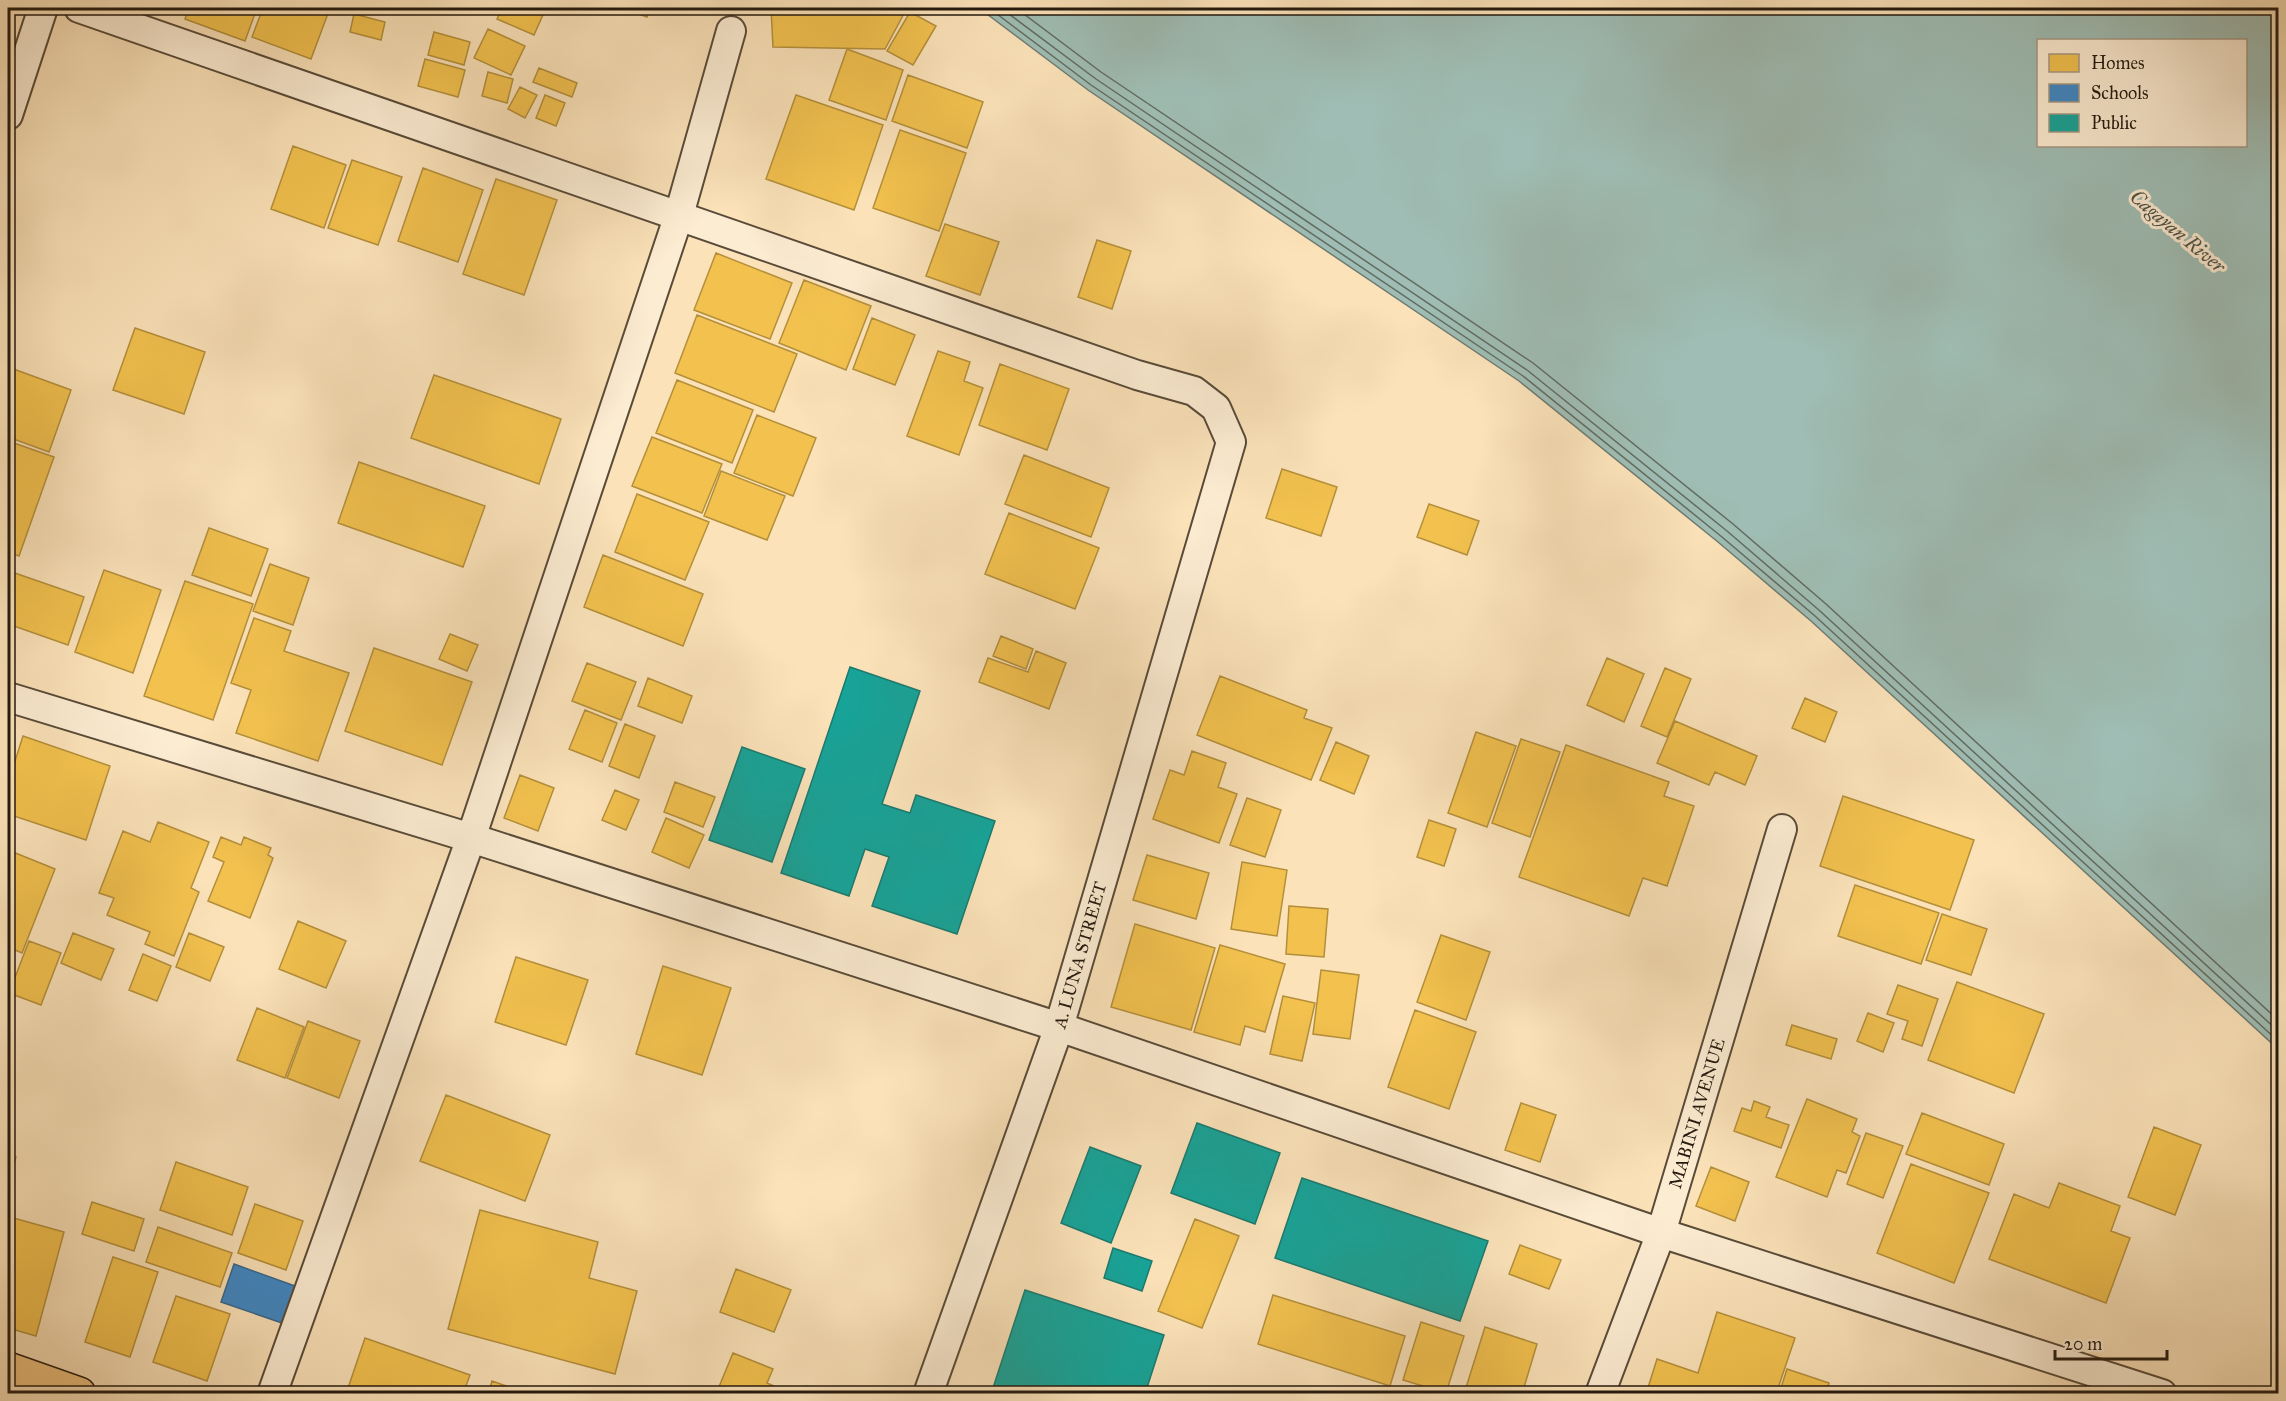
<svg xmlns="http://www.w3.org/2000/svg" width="2286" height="1401" font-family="'IM FELL Great Primer',serif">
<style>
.water{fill:#9fbdb4;stroke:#6d7b72;stroke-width:1.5;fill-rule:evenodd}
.homes{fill:#f2c14e;stroke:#b48f3b;stroke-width:1.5}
.schools{fill:#3f88c5;stroke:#37678e;stroke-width:1.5}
.public{fill:#17a398;stroke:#1b7a6f;stroke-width:1.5}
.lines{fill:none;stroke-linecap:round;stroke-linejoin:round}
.shore{stroke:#616b61;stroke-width:1.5}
.minor-casing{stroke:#594b39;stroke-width:32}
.primary-casing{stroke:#23190e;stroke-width:36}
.minor{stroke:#fcecd2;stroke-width:28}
.primary{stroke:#eec17c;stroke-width:33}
.labels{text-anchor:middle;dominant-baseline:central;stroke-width:6;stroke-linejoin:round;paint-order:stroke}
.street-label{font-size:18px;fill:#23190e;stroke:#fcecd2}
.water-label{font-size:20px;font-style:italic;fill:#4e5248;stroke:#fcecd2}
</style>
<rect width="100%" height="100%" fill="#fbe2b9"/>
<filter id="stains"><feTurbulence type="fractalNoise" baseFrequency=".00333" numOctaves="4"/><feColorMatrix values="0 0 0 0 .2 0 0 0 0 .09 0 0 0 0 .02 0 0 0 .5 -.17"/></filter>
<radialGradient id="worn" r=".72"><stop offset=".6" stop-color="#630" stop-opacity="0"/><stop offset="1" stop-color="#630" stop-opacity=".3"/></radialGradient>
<path class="water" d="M979,8H2278V1049L1811,621L1718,542L1519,381L1088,90ZM2038,40H2246V146H2038Z"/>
<path class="homes" d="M189,8H257L245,41L185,19Z
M263,8H330L311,59L252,37Z
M502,8H546L534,35L497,19Z
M622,8H650L647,17Z
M785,8H907L885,49L773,47L771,9Z
M910,12L936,26L913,65L887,51Z
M354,14L385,22L381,40L350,32Z
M488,29L525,46L511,75L474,58Z
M434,32L470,42L464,65L428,55Z
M847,49L903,70L886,120L829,100Z
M425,59L465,70L458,97L418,86Z
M539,68L577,83L572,97L533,82Z
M488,72L513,79L507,103L482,96Z
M908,75L983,102L967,148L892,121Z
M520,87L537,95L525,118L508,109Z
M545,95L565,103L556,126L536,118Z
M796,95L883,125L854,210L766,179Z
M900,130L966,153L939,231L873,208Z
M293,146L346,165L324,228L271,209Z
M352,160L402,177L378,245L328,228Z
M423,168L483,190L458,262L398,241Z
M496,179L557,200L524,295L463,274Z
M945,224L999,242L980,295L926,276Z
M1097,240L1131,251L1112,309L1078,297Z
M716,253L792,283L770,339L694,310Z
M804,280L871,306L846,370L779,343Z
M697,315L797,354L774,412L675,373Z
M872,318L915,335L895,385L853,369Z
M135,328L205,352L184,414L113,390Z
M938,351L970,362L964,381L983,388L959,455L907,436Z
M1000,364L1069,389L1047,450L979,425Z
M8,367L71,390L49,452L8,437Z
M434,375L561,419L539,484L411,438Z
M677,380L753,410L732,463L656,433Z
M757,415L816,438L793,496L734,473Z
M652,437L722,464L702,513L632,486Z
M8,441L54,457L19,556L8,552Z
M1024,455L1109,488L1091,537L1005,504Z
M359,462L485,506L463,567L338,523Z
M1282,469L1337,487L1321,536L1266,518Z
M721,471L785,496L767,540L704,516Z
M637,494L709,522L685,580L615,552Z
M1429,504L1479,521L1467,555L1417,537Z
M1009,513L1099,548L1075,609L985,574Z
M209,528L268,549L251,596L192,575Z
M603,555L703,594L683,646L584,607Z
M270,564L309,578L293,625L253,611Z
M104,570L161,590L133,673L75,652Z
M12,572L84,597L68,645L8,624V586Z
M185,581L253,604L213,720L144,696Z
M254,618L291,631L284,651L349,673L318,761L236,733L251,690L231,683Z
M450,634L478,645L467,671L439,659Z
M1001,636L1033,649L1026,669L993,656Z
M374,648L472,682L442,765L345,731Z
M1036,651L1066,663L1049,709L979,682L988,658L1028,672Z
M1607,658L1644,674L1624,722L1587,705Z
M587,663L636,682L621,720L572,701Z
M1665,668L1691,679L1667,737L1641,726Z
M1220,676L1307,710L1304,718L1332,728L1311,780L1197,735Z
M648,678L692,696L682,723L638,706Z
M1805,698L1837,712L1825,742L1792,728Z
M585,710L617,723L602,762L569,749Z
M1675,721L1757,756L1745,785L1715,772L1709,785L1657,763Z
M625,724L655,736L639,778L609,766Z
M1476,732L1516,746L1487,827L1448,813Z
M23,736L110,766L86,840L8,814V783Z
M1521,739L1560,752L1530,837L1492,823Z
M1336,742L1369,756L1354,794L1320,780Z
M1566,745L1669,782L1664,796L1694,806L1667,886L1643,878L1629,916L1519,877Z
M1192,751L1226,763L1218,787L1237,794L1219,843L1153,819L1170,770L1184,775Z
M520,775L554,788L538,831L504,818Z
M675,782L715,797L703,827L664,812Z
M615,790L639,800L626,830L602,820Z
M1843,796L1974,840L1950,910L1820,866Z
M1247,798L1281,810L1265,857L1230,845Z
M666,818L704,835L689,868L652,852Z
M1429,820L1456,829L1444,866L1417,857Z
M158,822L209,842L191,888L199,892L174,956L145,944L150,932L107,915L114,898L99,893L123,831L150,842Z
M221,837L241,845L244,837L271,848L268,855L273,858L250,918L208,901L224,862L213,857Z
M8,850L55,869L22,953L8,947Z
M1147,855L1209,873L1196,919L1133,900Z
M1242,862L1287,870L1277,936L1231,929Z
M1855,885L1939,913L1921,964L1838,936Z
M1289,906L1328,909L1324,957L1286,954Z
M1942,914L1987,929L1971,975L1926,960Z
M298,921L346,941L326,988L279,969Z
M1135,924L1215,948L1191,1030L1111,1007Z
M73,933L114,949L101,980L61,963Z
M189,933L224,947L210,981L176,967Z
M1441,935L1490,952L1466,1020L1417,1002Z
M29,941L61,953L41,1005L9,993Z
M1220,945L1285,964L1265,1032L1245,1026L1240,1045L1194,1032Z
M143,954L171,966L157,1001L129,990Z
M516,957L588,980L566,1045L495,1022Z
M663,966L731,988L702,1075L636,1054Z
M1321,970L1359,975L1350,1039L1313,1034Z
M1957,982L2044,1014L2014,1093L1928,1060Z
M1898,985L1938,999L1922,1046L1902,1039L1908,1021L1887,1014Z
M1283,996L1315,1003L1302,1061L1270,1054Z
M257,1008L304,1027L285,1078L237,1060Z
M1415,1010L1476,1032L1449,1109L1388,1087Z
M1868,1013L1894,1023L1883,1052L1857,1041Z
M308,1021L360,1041L339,1098L287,1078Z
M1792,1025L1837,1039L1831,1059L1786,1045Z
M446,1095L550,1135L525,1201L420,1161Z
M1807,1099L1857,1119L1852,1132L1860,1136L1846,1173L1837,1170L1827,1197L1776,1177Z
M1754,1101L1770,1107L1766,1117L1789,1125L1781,1148L1734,1131L1742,1108L1751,1111Z
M1521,1103L1556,1115L1540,1162L1505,1150Z
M1922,1113L2004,1144L1989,1185L1906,1154Z
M2154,1127L2201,1145L2175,1215L2128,1197Z
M1866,1133L1903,1146L1883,1198L1847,1184Z
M8,1154L16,1157L8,1183Z
M176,1162L248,1187L232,1235L160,1210Z
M1911,1164L1989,1193L1954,1283L1877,1253Z
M1711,1167L1749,1182L1735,1221L1696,1206Z
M2059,1183L2120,1206L2111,1231L2130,1238L2106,1303L1989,1259L2014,1194L2049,1208Z
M92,1202L144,1219L134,1251L82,1234Z
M255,1204L303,1221L286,1270L238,1253Z
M480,1210L598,1242L589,1278L637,1291L615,1374L448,1329Z
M10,1217L64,1232L36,1336L8,1328V1226Z
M1195,1219L1239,1236L1202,1328L1158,1311Z
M158,1227L232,1253L220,1287L146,1262Z
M1520,1245L1561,1260L1549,1289L1509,1274Z
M113,1257L158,1272L130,1357L85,1342Z
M736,1269L791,1290L774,1332L720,1312Z
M1273,1295L1405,1336L1390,1386L1258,1344Z
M176,1296L230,1314L207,1381L153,1362Z
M1717,1312L1795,1338L1776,1394H1646L1657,1359L1698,1373Z
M1421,1322L1464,1336L1446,1393L1403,1380Z
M1485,1327L1537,1344L1522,1394H1464Z
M365,1338L470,1375L463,1394H346Z
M733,1353L773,1369L767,1383L783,1390L781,1394H716Z
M1787,1369L1829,1383L1826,1394H1779Z
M492,1381L529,1394H488Z
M806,1386L827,1394H804Z"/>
<path class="schools" d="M234,1264L295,1286L282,1323L221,1302Z"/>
<path class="public" d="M850,667L920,691L882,804L910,813L916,795L995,821L957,934L872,906L889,857L865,849L849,896L781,873Z
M742,747L805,769L772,862L709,840Z
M1197,1123L1280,1153L1255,1224L1171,1193Z
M1090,1147L1141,1166L1111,1243L1061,1223Z
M1302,1178L1488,1241L1460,1321L1275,1258Z
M1113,1248L1152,1261L1142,1291L1104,1278Z
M1025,1290L1164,1335L1145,1394H991Z"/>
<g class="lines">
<path class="shore" d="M989,8L1091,85L1523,376L1722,537L1815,616L2278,1041
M1001,8L1096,79L1527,370L1727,531L1820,611L2278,1031
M1016,8L1101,72L1533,363L1733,524L1826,604L2278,1020"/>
<defs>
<g id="minor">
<path d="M79,8L1137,375L1194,391L1216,408L1231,442L1059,1027L928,1394"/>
<path d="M8,115L43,8"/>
<path d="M8,697L471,838L1059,1027L1661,1233L2162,1394"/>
<path d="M272,1394L471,838L679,215L731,31"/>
<path id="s1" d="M1600,1394L1661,1233L1782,829"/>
</g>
<path id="primary" d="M8,1369L79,1394"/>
</defs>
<use href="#minor" class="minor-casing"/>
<use href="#primary" class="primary-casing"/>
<use href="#minor" class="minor"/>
<use href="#primary" class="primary"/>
</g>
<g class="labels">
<g class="street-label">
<text transform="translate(1080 955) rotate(-74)">A. LUNA STREET</text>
<text stroke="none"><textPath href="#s1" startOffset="297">MABINI AVENUE</textPath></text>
</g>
<g class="water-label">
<text transform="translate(2178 231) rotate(40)">Cagayan River</text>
</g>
</g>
<rect width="2286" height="1401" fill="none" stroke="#fbe2b9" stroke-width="30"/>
<rect x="9" y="9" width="2268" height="1383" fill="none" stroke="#23190e" stroke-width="3"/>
<rect x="15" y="15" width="2256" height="1371" fill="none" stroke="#23190e" stroke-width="1.5"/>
<rect x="2037" y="39" width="210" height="108" fill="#fcecd2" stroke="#a59884" stroke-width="1.5"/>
<rect x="2049" y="54" width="30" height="18" fill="#f2c14e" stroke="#a59884" stroke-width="1.5"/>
<text x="2091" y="69" font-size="18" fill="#23190e">Homes</text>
<rect x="2049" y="84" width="30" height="18" fill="#3f88c5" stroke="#a59884" stroke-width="1.5"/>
<text x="2091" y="99" font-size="18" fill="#23190e">Schools</text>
<rect x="2049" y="114" width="30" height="18" fill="#17a398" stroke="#a59884" stroke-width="1.5"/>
<text x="2091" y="129" font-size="18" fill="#23190e">Public</text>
<path d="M2055 1350v9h112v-9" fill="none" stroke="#23190e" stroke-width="3"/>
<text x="2064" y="1350" font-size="18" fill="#23190e" stroke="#fcecd2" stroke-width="4.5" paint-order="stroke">20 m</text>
<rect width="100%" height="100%" filter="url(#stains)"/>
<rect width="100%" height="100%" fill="url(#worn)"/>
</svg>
